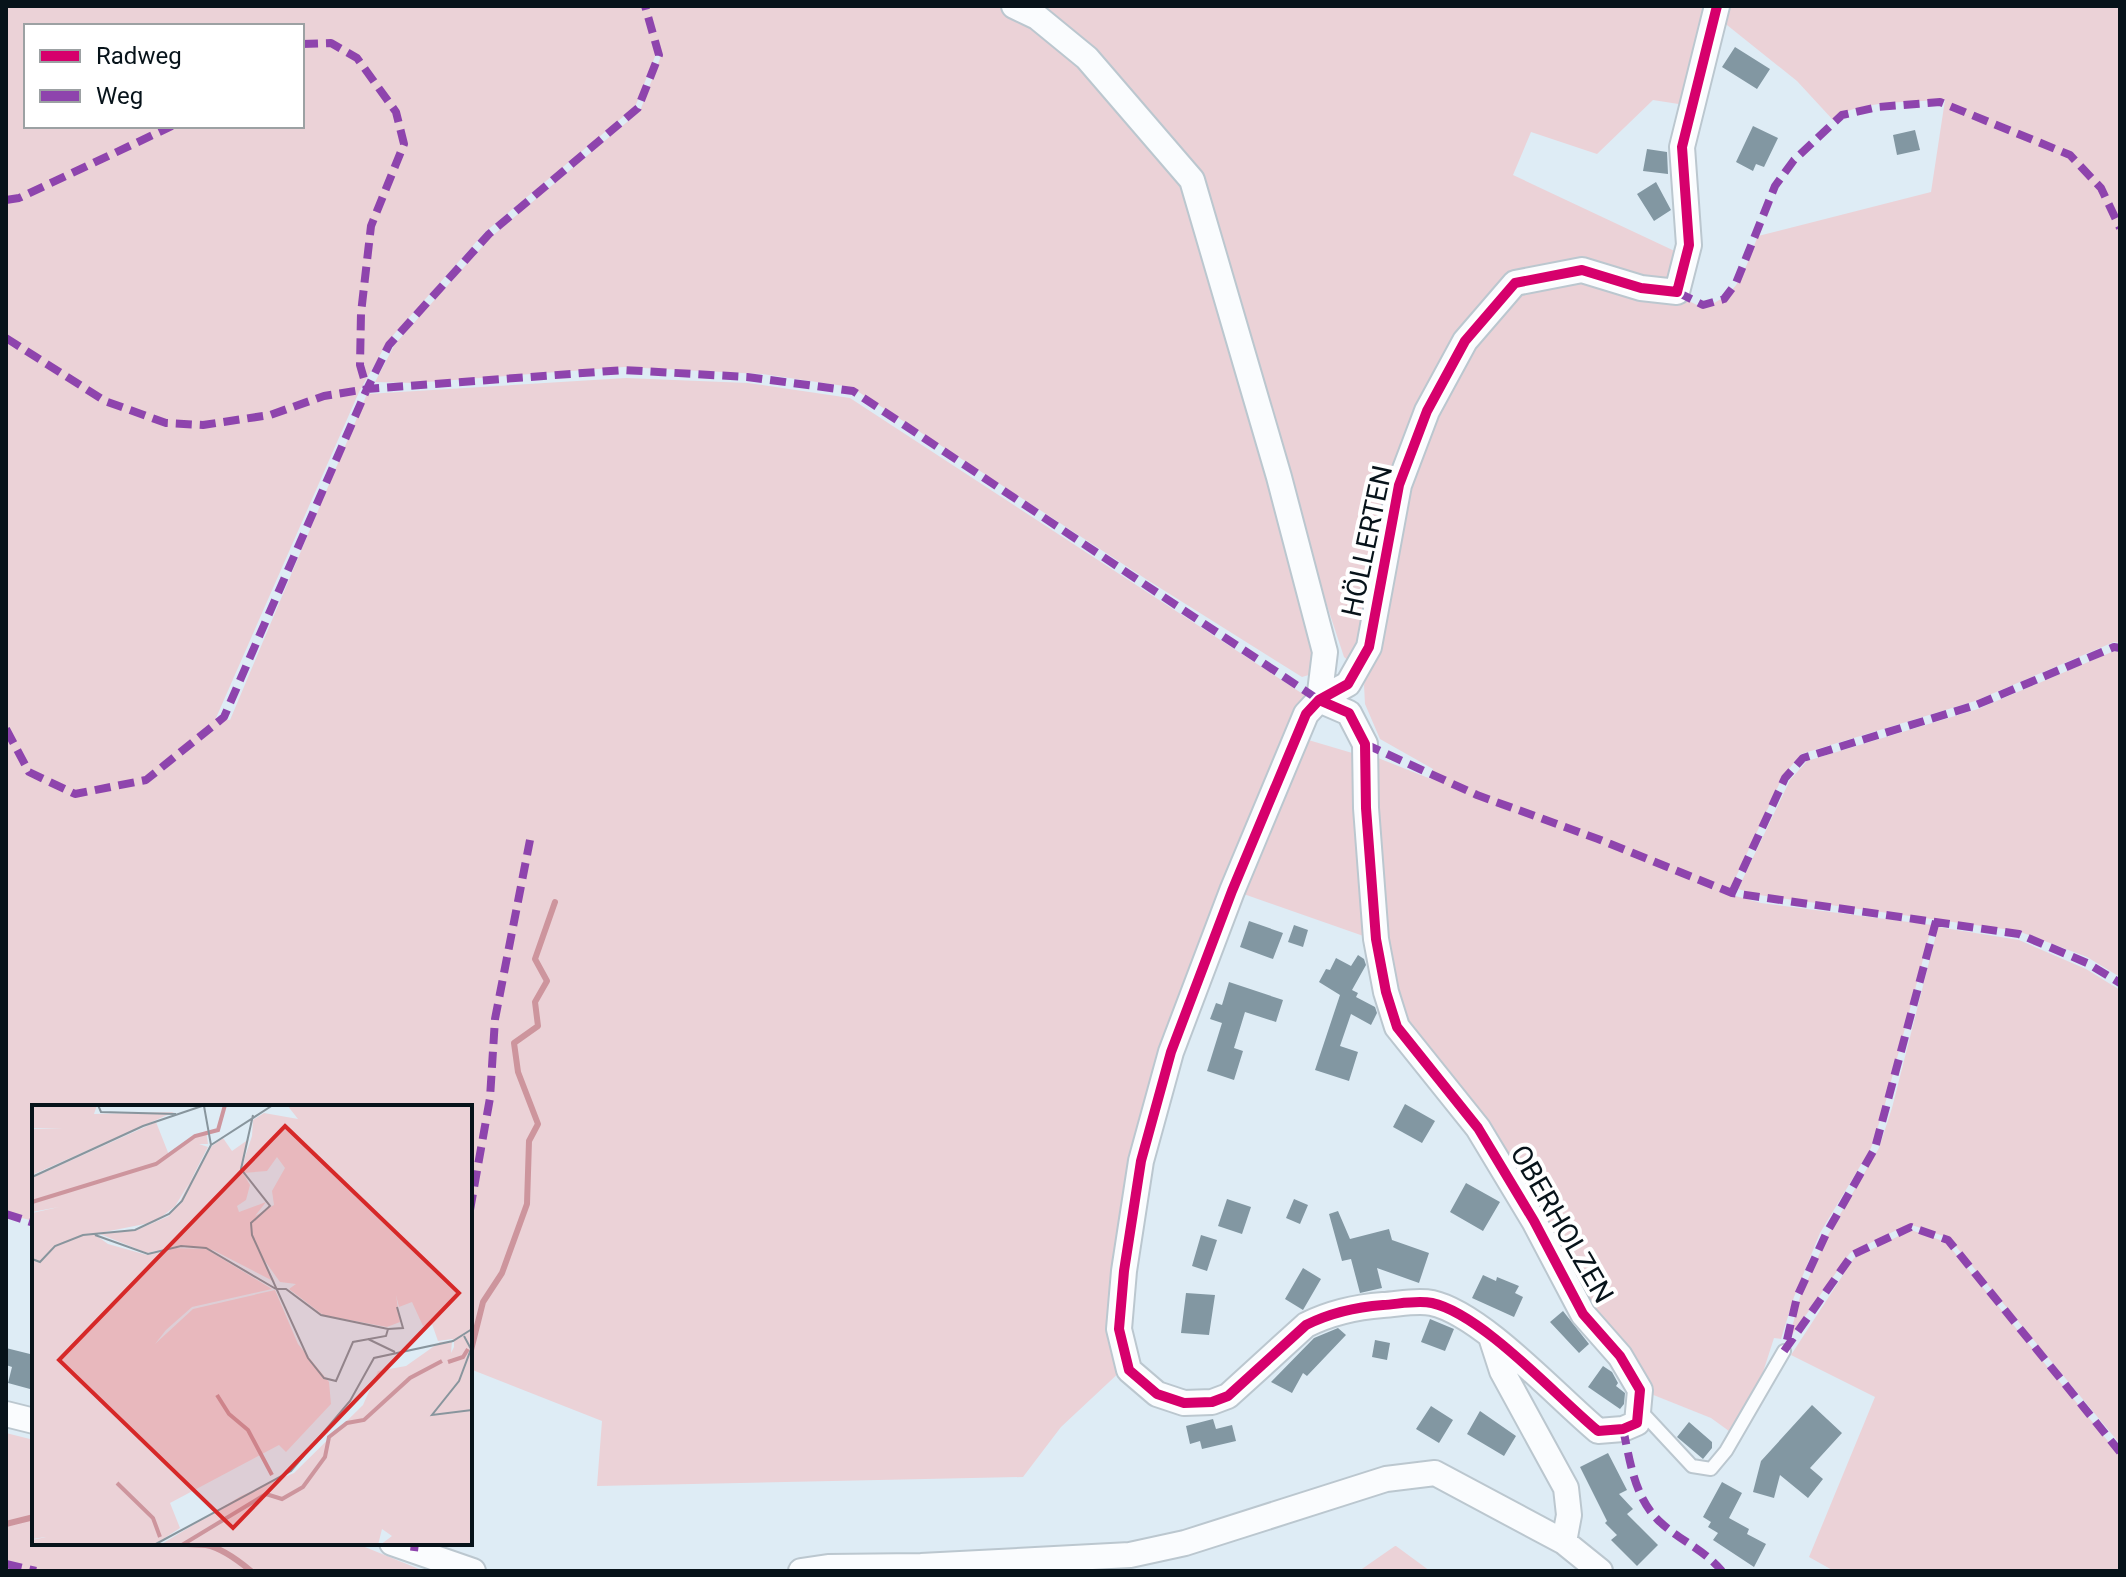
<svg xmlns="http://www.w3.org/2000/svg" width="2126" height="1577" font-family="Roboto,sans-serif">
<style>
.green{fill:#ebd2d7;fill-rule:evenodd}
.lines{fill:none;stroke-linecap:round;stroke-linejoin:round}
.stream{stroke:#cd959d;stroke-width:6}
.building{fill:#8297a2}
.lane-casing{stroke:#bbc7cf;stroke-width:16}
.street-casing{stroke:#bbc7cf;stroke-width:28}
.lane{stroke:#fafcfe;stroke-width:12}
.street{stroke:#fafcfe;stroke-width:24}
.quiet{stroke:#8e44ad;stroke-width:8;stroke-dasharray:16 8;stroke-linecap:butt}
.cycleway-casing{stroke:#fff;stroke-width:15}
.cycleway{stroke:#d6006c;stroke-width:10}
.labels{text-anchor:middle;dominant-baseline:central;stroke-width:8;stroke-linejoin:round;paint-order:stroke}
.street-label{font-size:28px;fill:#07131a;stroke:#fff}
.inset-river{fill:none;stroke:#cd959d;stroke-width:4}
.inset-road{fill:none;stroke:#88959d;stroke-width:2}
.view{fill:#d62828;fill-opacity:0.15;stroke:#d62828;stroke-width:4}
.inset-edge{fill:none;stroke:#07131a;stroke-width:4}
</style>
<rect width="100%" height="100%" fill="#deecf5"/>
<path class="green" d="M6,6H1002L1036,21L1083,65L1189,187L1319,650L1312,674L1302,677L1149,581L851,387L762,374L624,367L414,383L375,382L395,344L491,237L640,111L661,56L658,49L635,107L485,232L388,341L359,392L216,718L230,720L367,394L626,378L748,383L850,398L1309,698L1161,1052L1123,1369L1061,1427L1023,1477L597,1486L602,1421L470,1369V1107H34V1221L6,1214ZM26,26H302V126H26Z
M1035,6H1712L1685,105L1653,100L1597,154L1531,132L1513,175L1681,254L1672,275L1663,281L1512,280L1434,382L1365,636L1350,662L1344,657L1314,566L1214,222Z
M1720,6H2120V643L2114,642L1975,701L1801,754L1783,776L1728,894L1761,903L1932,925L1884,1108L1871,1148L1820,1233L1794,1297L1781,1339L1774,1338L1756,1394L1729,1431L1711,1418L1646,1392L1591,1313L1408,1034L1387,973L1374,766L1378,758L1431,779L1433,769L1380,739L1365,704L1364,685L1376,647L1392,538L1430,412L1517,286L1581,271L1677,295L1703,308C1742,293 1743,272 1758,236L1931,192L1945,100C1917,102 1852,100 1833,120L1797,81L1717,17Z
M2114,651L2120,652V977L2087,957L2018,931L1759,895L1738,889L1790,780L1807,761L1978,709Z
M1305,739L1359,755L1372,939L1238,892Z
M1938,927L2019,940L2086,969L2120,990V1444L1949,1238L1909,1224L1850,1253L1789,1339L1800,1297L1828,1235L1879,1148L1892,1108Z
M1911,1230L1946,1242L2120,1456V1571H1834L1809,1557L1875,1397L1791,1355L1854,1258Z
M6,1433L34,1440V1543H355L424,1571H6Z
M1396,1546L1430,1571H1359L1395,1546Z"/>
<g class="lines">
<path class="stream" d="M470,1354L483,1302L502,1273L527,1204L529,1141L538,1124L518,1072L514,1043L538,1026L535,1002L547,981L535,959L555,902
M6,1524L34,1517
M180,1543C189,1545 198,1544 206,1545C222,1548 239,1561 251,1571"/>
</g>
<path class="building" d="M1735,47L1770,69L1757,89L1722,67Z
M1753,126L1778,138L1764,167L1756,164L1753,171L1736,162Z
M1915,130L1920,150L1897,155L1893,135Z
M1647,149L1667,152L1668,174L1643,171Z
M1656,182L1671,210L1654,221L1637,194Z
M1249,921L1283,933L1273,959L1240,947Z
M1294,925L1308,930L1303,947L1288,942Z
M1358,955L1364,959L1366,965L1352,990L1358,993L1356,997L1375,1007L1377,1013L1371,1025L1351,1014L1340,1046L1358,1052L1349,1081L1315,1070L1340,995L1319,982L1326,969L1330,970L1336,958L1351,966Z
M1229,982L1283,1000L1276,1022L1245,1012L1234,1048L1243,1051L1234,1080L1207,1071L1222,1023L1210,1019L1216,1003L1222,1005Z
M1405,1104L1435,1121L1422,1143L1393,1127Z
M1466,1183L1500,1202L1483,1231L1450,1212Z
M1227,1199L1251,1207L1242,1234L1218,1226Z
M1294,1199L1308,1205L1300,1224L1286,1218Z
M1338,1211L1350,1239L1389,1229L1392,1240L1429,1253L1419,1283L1377,1268L1382,1288L1360,1293L1351,1259L1342,1261L1329,1214Z
M1201,1235L1217,1240L1207,1271L1192,1266Z
M1303,1268L1321,1279L1303,1310L1285,1299Z
M1483,1275L1496,1281L1497,1277L1519,1286L1515,1293L1523,1297L1514,1317L1472,1298Z
M1186,1293L1215,1295L1209,1335L1181,1333Z
M1563,1311L1589,1344L1579,1353L1550,1322Z
M1430,1319L1454,1329L1445,1351L1421,1342Z
M1338,1328L1346,1335L1307,1376L1303,1373L1292,1393L1271,1382L1314,1338Z
M1375,1340L1390,1343L1387,1360L1372,1357Z
M6,1348L34,1355V1372L30,1389L8,1383L12,1367L6,1365Z
M1603,1366L1612,1372L1618,1383L1616,1386L1625,1393L1624,1404L1620,1409L1588,1387Z
M1812,1405L1842,1433L1810,1468L1823,1479L1808,1498L1780,1475L1774,1498L1753,1492L1761,1461Z
M1431,1406L1453,1420L1439,1443L1416,1429Z
M1480,1411L1516,1436L1504,1456L1467,1434Z
M1213,1419L1216,1429L1232,1425L1236,1441L1202,1449L1200,1441L1190,1444L1186,1426Z
M1689,1422L1712,1442V1448L1703,1459L1677,1437Z
M1608,1453L1627,1490L1619,1494L1633,1509L1627,1514L1658,1545L1637,1566L1611,1540L1617,1535L1605,1523L1607,1521L1580,1467Z
M1722,1482L1742,1493L1729,1518L1749,1529L1747,1534L1766,1544L1754,1567L1713,1540L1718,1533L1708,1527L1711,1522L1703,1517Z"/>
<g class="lines">
<defs>
<path id="lane" d="M1639,1409L1692,1466L1711,1469L1726,1451L1784,1351"/>
<path id="street" d="M1014,6L1037,17L1087,58L1192,180L1279,477L1325,652L1319,700
M1319,700L1349,713L1365,744L1366,808L1376,939L1386,992L1397,1027L1478,1128L1534,1221L1583,1314L1620,1356L1640,1390L1637,1423L1623,1429L1598,1431C1557,1397 1482,1314 1432,1303C1417,1300 1399,1304 1383,1305C1356,1307 1330,1313 1306,1325L1228,1396L1212,1402L1184,1403L1157,1394L1129,1370L1119,1329L1124,1271L1141,1161L1171,1052L1232,891L1306,714L1319,700L1348,684L1369,647L1399,485L1427,411L1465,341L1515,283L1582,270L1641,288L1677,292L1689,245L1682,147L1717,6
M1491,1337L1502,1371L1566,1488L1569,1515L1564,1542
M6,1414L34,1421
M392,1543L473,1571
M801,1571L828,1567L921,1566L1130,1555L1185,1543L1386,1479L1435,1473L1564,1542L1600,1571"/>
</defs>
<use href="#lane" class="lane-casing"/>
<use href="#street" class="street-casing"/>
<use href="#lane" class="lane"/>
<use href="#street" class="street"/>
<path class="quiet" d="M302,44L331,43L357,58L396,112L404,144L371,226L361,313L360,365L367,389
M6,200L19,198L172,126
M1677,292L1703,305L1724,299L1736,283L1775,186L1794,160L1842,115L1878,107L1940,102L2070,155L2101,188L2120,228
M6,338L105,401L166,423L203,425L270,415L324,396L367,389L624,370L747,377L853,391L1319,700
M6,729L29,772L75,794L146,780L224,717L367,389L389,345L489,234L638,108L659,55L645,6
M1365,744L1477,795L1598,839L1732,893L2019,934L2087,963L2120,983
M1732,893L1785,778L1803,758L1976,705L2114,647L2120,648
M470,1210L490,1098L495,1019L530,840
M6,1214L34,1223
M1787,1340L1797,1297L1826,1234L1875,1148L1936,921
M1784,1351L1852,1255L1911,1227L1948,1240L2120,1452
M1623,1429C1630,1460 1634,1497 1659,1521C1679,1540 1702,1548 1722,1571
M414,1551L415,1543
M6,1564L36,1571"/>
<defs>
<path id="cycleway" d="M1319,700L1349,713L1365,744L1366,808L1376,939L1386,992L1397,1027L1478,1128L1534,1221L1583,1314L1620,1356L1640,1390L1637,1423L1623,1429L1598,1431C1557,1397 1482,1314 1432,1303C1417,1300 1399,1304 1383,1305C1356,1307 1330,1313 1306,1325L1228,1396L1212,1402L1184,1403L1157,1394L1129,1370L1119,1329L1124,1271L1141,1161L1171,1052L1232,891L1306,714L1319,700L1348,684L1369,647L1399,485L1427,411L1465,341L1515,283L1582,270L1641,288L1677,292L1689,245L1682,147L1717,6"/>
</defs>
<use href="#cycleway" class="cycleway-casing"/>
<use href="#cycleway" class="cycleway"/>
</g>
<g class="labels">
<g class="street-label">
<text transform="translate(1367 541) rotate(-78)">HÖLLERTEN</text>
<text transform="translate(1562 1224) rotate(60)">OBERHOLZEN</text>
</g>
</g>
<g transform="translate(32 1105)">
<rect width="440" height="440" fill="#deecf5"/>
<path d="M0,0H65L62,9L142,7L0,70V24L31,23H0ZM255,0H440V440H348L360,431L350,424L346,440H128L209,391L262,368L331,300L346,266L374,261L408,237L420,236L419,248L422,242V236L420,234L406,236L400,219L391,221L380,197L367,202L364,190L368,217L355,222L291,210L257,184L264,179L248,177L230,152L243,177L181,145L149,140L115,148L68,129L105,125L137,111L180,41L191,33L200,46L217,34L210,61L220,31L221,15L232,8L266,14ZM245,52L253,63L240,86L242,100L223,111L234,97L207,107L205,101L214,95L218,80L211,68L235,66ZM124,17L137,50L174,26L176,39H167L176,42L147,98L123,117L62,129L76,139L115,150L140,143L174,144L240,184L160,202L134,225L123,239L161,204L243,185L266,239L297,277L299,299L254,347L247,340L138,398L148,423L122,440H0V435L14,432L0,434V108L27,102L0,107V73Z" fill="#ebd2d7" fill-rule="evenodd"/>
<path class="inset-river" d="M0,97L124,59L163,31L186,25L193,0M416,257L431,252L436,244M185,290L197,309L216,325L240,370M85,378L121,413L128,432M150,440L234,389L250,394L271,382L293,352L297,332L315,318L332,315L378,273L410,256"/>
<path class="inset-road" d="M66,0L69,7L144,9M221,10L209,64L238,101L219,118L220,130L276,253L292,273L304,276L321,237L354,231L356,224M179,40L241,0M0,72L111,21L173,0M63,130L116,149L149,141L174,143L244,184M0,154L8,157L23,141L51,130L103,125L137,109L150,96L179,40L172,1M244,184H254L289,210L356,224L371,223L365,202M432,231L439,244L427,276L400,310L440,305M336,234L363,247M122,440L259,366L318,296L342,253L421,236L440,224"/>
<path class="view" d="M253,21L427,188L201,423L27,255Z"/>
<rect width="440" height="440" class="inset-edge"/>
</g>
<rect width="2126" height="1577" fill="none" stroke="#07131a" stroke-width="16"/>
<rect x="24" y="24" width="280" height="104" fill="#ffffff" stroke="#9ca1a3" stroke-width="2"/>
<rect x="40" y="50" width="40" height="12" fill="#d6006c" stroke="#9ca1a3" stroke-width="2"/>
<text x="96" y="64" font-size="24" fill="#07131a">Radweg</text>
<rect x="40" y="90" width="40" height="12" fill="#8e44ad" stroke="#9ca1a3" stroke-width="2"/>
<text x="96" y="104" font-size="24" fill="#07131a">Weg</text>
</svg>
